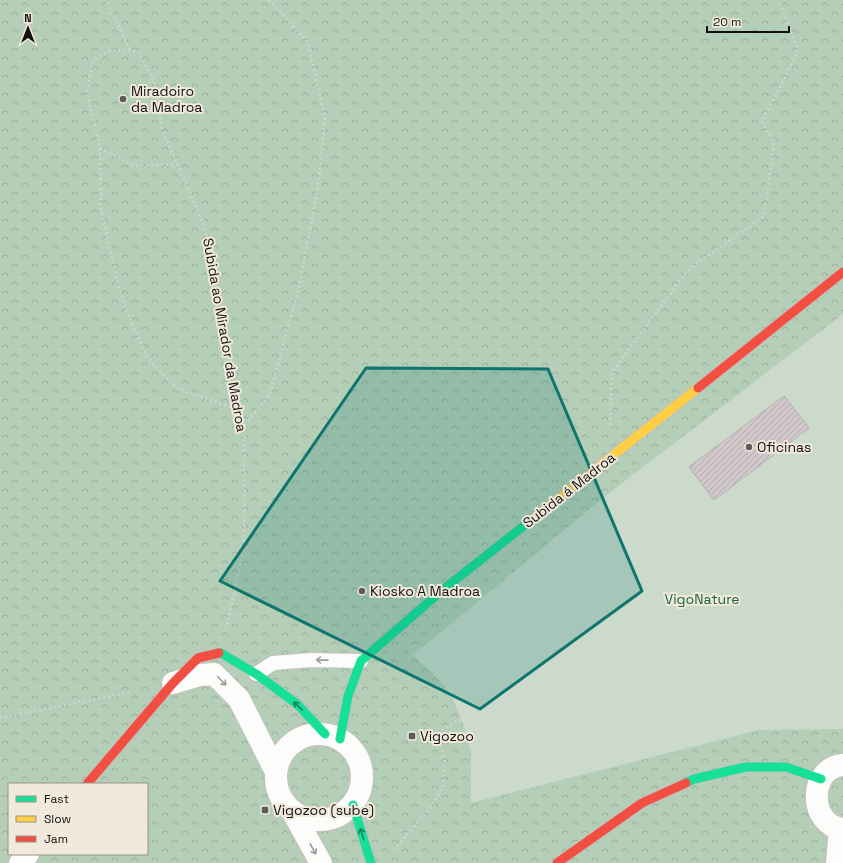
<svg xmlns="http://www.w3.org/2000/svg" width="843" height="863" font-family="'Space Grotesk',sans-serif">
<style>
.forest{fill:url(#forest-crowns);fill-rule:evenodd}
.park{fill:#cbdacb}
.building{fill:url(#building-hatch);stroke:#b5b1af}
.lines{fill:none;stroke-linecap:round;stroke-linejoin:round}
.lane-casing{stroke:#c4c0bb;stroke-width:16}
.street-casing{stroke:#c4c0bb;stroke-width:24}
.fast-casing{stroke:#c4c0bb;stroke-width:11}
.slow-casing{stroke:#c4c0bb;stroke-width:11}
.jam-casing{stroke:#c4c0bb;stroke-width:11}
.path{stroke:#d3d3d1;stroke-width:2.5;stroke-dasharray:2 3;stroke-linecap:butt}
.lane{stroke:#fcfcfa;stroke-width:14}
.street{stroke:#fcfcfa;stroke-width:22}
.fast{stroke:#16e098;stroke-width:9}
.slow{stroke:#ffcf43;stroke-width:9}
.jam{stroke:#f24e42;stroke-width:9}
.oneway{stroke:#9f9e9b}
.oneway2{stroke:#158359}
.marked{fill:#0f766e;fill-opacity:0.2;stroke:#0f766e;stroke-width:3;stroke-linejoin:round}
.poi-dot{fill:#5f5c57;stroke:#f0e9dc;stroke-width:1.5}
.labels{text-anchor:middle;dominant-baseline:central;stroke-width:4;stroke-linejoin:round;paint-order:stroke}
.poi-label{font-size:14px;fill:#13110d;stroke:#f0e9dc;text-anchor:start}
.street-label{font-size:14px;fill:#13110d;stroke:#f0e9dc}
.park-label{font-size:14px;fill:#17663d;stroke:#f0e9dc}
</style>
<defs>
<pattern id="forest-crowns" width="20" height="18" patternUnits="userSpaceOnUse"><rect width="20" height="18" fill="#b5ceb8"/><path d="M2 6a3 3 0 1 1 6 0M12 15a3 3 0 1 1 6 0" fill="none" stroke="#9bb09d"/></pattern>
<pattern id="building-hatch" width="6" height="6" patternUnits="userSpaceOnUse"><rect width="6" height="6" fill="#d2c8cb"/><path d="M-1 1l2-2M0 6l6-6M5 7l2-2" fill="none" stroke="#b3abad"/></pattern>
</defs>
<rect width="100%" height="100%" fill="#ece8e0"/>
<path class="forest" d="M0,0H843V863H0ZM9,784H147V854H9Z"/>
<path class="park" d="M843,314V729L759,730L471,803V753L467,736L461,719L453,699L440,681L413,655L608,494Z"/>
<path class="building" d="M784,396L809,428L714,500L689,467Z"/>
<g class="lines">
<defs>
<path id="lane" d="M256,674L273,663L311,660L361,661"/>
<path id="street" d="M173,683L200,675L214,674L239,699L276,772
M276 777a43 43 0 1 1 86 0a43 43 0 1 1-86 0Z
M843,765C808,768 808,825 843,829
M292,811L321,863
M20,863L28,854
M837,863L840,829"/>
<path id="fast" d="M219,653H221L256,674L297,704L325,734
M340,739L348,696L361,661L440,592L530,521
M686,783L694,779L746,767H786L821,779
M353,805L371,863"/>
<path id="slow" d="M530,521L698,388"/>
<path id="jam" d="M698,388L843,272
M87,784L173,683L198,658L219,653
M557,863L642,803L686,783"/>
</defs>
<use href="#lane" class="lane-casing"/>
<use href="#street" class="street-casing"/>
<use href="#fast" class="fast-casing"/>
<use href="#slow" class="slow-casing"/>
<use href="#jam" class="jam-casing"/>
<path class="path" d="M107,3L131,51
M100,148L101,210L119,289L130,319L147,357L176,388L241,411
M178,164L135,166L100,148L87,92L93,60L112,50L138,52L155,84L162,129L205,227L244,426V548L226,629
M245,425L270,394L298,291L318,187L325,119L308,42L269,0
M610,425L612,372L688,270L764,216L774,142L762,122L798,51L779,0
M808,550L843,606
M488,706L519,771L701,730L843,691
M0,718L132,692
M394,850L430,808L442,789L445,763L438,732L461,719C513,694 565,670 617,645C691,607 764,566 843,537"/>
<use href="#lane" class="lane"/>
<use href="#street" class="street"/>
<use href="#fast" class="fast"/>
<use href="#slow" class="slow"/>
<use href="#jam" class="jam"/>
</g>
<defs><path id="oneway-shaft" d="M-6 0H5M1.5-3L5.5 0L1.5 3" fill="none" stroke-width="1.6" stroke-linecap="round" stroke-linejoin="round"/></defs>
<g class="oneway">
<use href="#oneway-shaft" transform="translate(322 660) rotate(-179)"/>
<use href="#oneway-shaft" transform="translate(222 681) rotate(46)"/>
<use href="#oneway-shaft" transform="translate(313 849) rotate(61)"/>
</g>
<g class="oneway2">
<use href="#oneway-shaft" transform="translate(298 706) rotate(-137)"/>
<use href="#oneway-shaft" transform="translate(362 834) rotate(-107)"/>
</g>
<path class="marked" d="M366,368L548,369L642,591L480,709L220,581Z"/>
<g class="poi-dot">
<circle cx="123" cy="99" r="4"/>
<circle cx="749" cy="447" r="4"/>
<circle cx="362" cy="591" r="4"/>
<rect x="408" y="732" width="8" height="8" rx="2"/>
<rect x="261" y="806" width="8" height="8" rx="2"/>
</g>
<g class="labels">
<g class="poi-label">
<text x="131" y="91">Miradoiro<tspan x="131" dy="16">da Madroa</tspan></text>
<text x="757" y="447">Oficinas</text>
<text x="370" y="591">Kiosko A Madroa</text>
<text x="420" y="736">Vigozoo</text>
<text x="273" y="810">Vigozoo (sube)</text>
</g>
<g class="street-label">
<text transform="translate(225 335) rotate(80)">Subida ao Mirador da Madroa</text>
<text transform="translate(569 490) rotate(-38)">Subida á Madroa</text>
</g>
<g class="park-label">
<text x="702" y="599">VigoNature</text>
</g>
</g>
<rect x="8" y="783" width="140" height="72" fill="#f0e9dc" stroke="#989389"/>
<rect x="16" y="796" width="20" height="6" fill="#16e098" stroke="#989389"/>
<text x="44" y="803" font-size="12" fill="#13110d">Fast</text>
<rect x="16" y="816" width="20" height="6" fill="#ffcf43" stroke="#989389"/>
<text x="44" y="823" font-size="12" fill="#13110d">Slow</text>
<rect x="16" y="836" width="20" height="6" fill="#f24e42" stroke="#989389"/>
<text x="44" y="843" font-size="12" fill="#13110d">Jam</text>
<g transform="translate(28 28)" stroke="#f0e9dc" stroke-width="3" paint-order="stroke">
<path d="M0-3L7 15L0 10L-7 15Z" fill="#13110d"/>
<text y="-6" font-size="11" font-weight="bold" text-anchor="middle" fill="#13110d">N</text>
</g>
<path d="M707 26v6h82v-6" fill="none" stroke="#13110d" stroke-width="2"/>
<text x="713" y="26" font-size="12" fill="#13110d" stroke="#f0e9dc" stroke-width="3" paint-order="stroke">20 m</text>
</svg>
